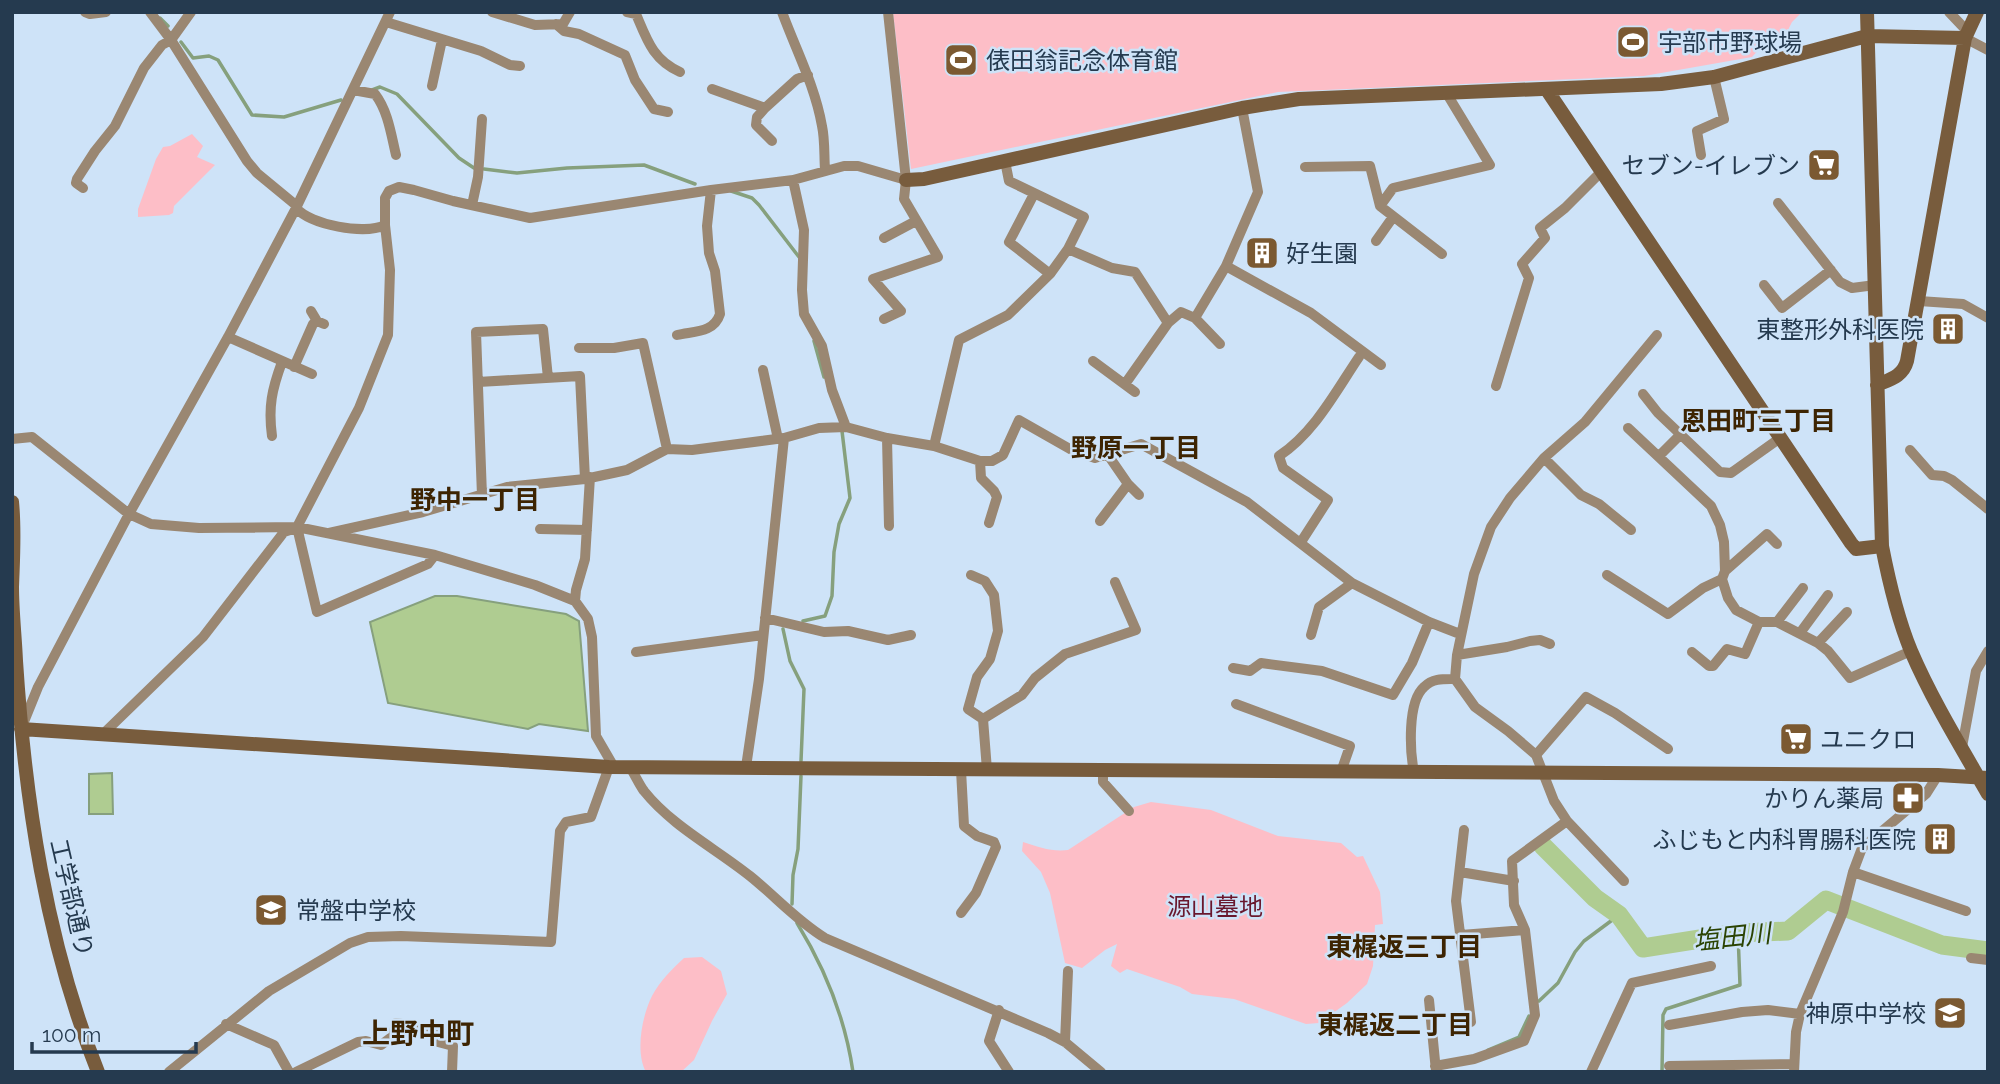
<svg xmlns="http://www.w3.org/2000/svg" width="2000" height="1084" font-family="Raleway,'Noto Sans JP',sans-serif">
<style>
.green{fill:#fdbec7}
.water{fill:#afcc91;stroke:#86a07d;stroke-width:2}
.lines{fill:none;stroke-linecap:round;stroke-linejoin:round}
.stream{stroke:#86a07d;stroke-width:3.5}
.river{stroke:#afcc91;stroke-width:19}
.street{stroke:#9a8772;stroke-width:10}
.secondary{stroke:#785c3d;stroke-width:14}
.labels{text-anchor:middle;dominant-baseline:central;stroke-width:5;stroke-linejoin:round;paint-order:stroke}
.poi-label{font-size:24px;fill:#253a4f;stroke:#cee3f8;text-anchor:start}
.street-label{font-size:24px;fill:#253a4f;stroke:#cee3f8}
.park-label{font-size:24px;fill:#69172d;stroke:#cee3f8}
.neighbourhood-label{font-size:26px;font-weight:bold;fill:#3d2402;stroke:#cee3f8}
.water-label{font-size:26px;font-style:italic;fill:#2b4302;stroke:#cee3f8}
.quarter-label{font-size:28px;font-weight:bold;fill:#3d2402;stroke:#cee3f8}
</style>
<rect width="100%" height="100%" fill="#cee3f8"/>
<path class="green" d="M893,12H1802L1792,22L1786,34L1770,37L1752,57L1644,76L1278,92L911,169Z
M192,134L203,146L197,157L215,165L174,206L173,213L169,215L138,217V209L156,159L163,147L170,146Z
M1151,802L1211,810L1278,836L1341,843L1357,857L1363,856L1380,892L1383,924L1375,925L1373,966L1367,984L1347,1003L1319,1023L1306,1024L1234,999L1192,994L1180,987L1127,969L1120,973L1111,966L1117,944L1105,950L1082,968L1065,963L1050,893L1041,872L1022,851L1023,842C1038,847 1052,852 1068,850L1134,807Z
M702,957L721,971L727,994L712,1021L694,1060L681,1072H646C635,1052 642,1016 652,996C660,981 672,969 684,958Z"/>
<path class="water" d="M435,596H457L566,614L579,621L588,731L539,724L528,729L388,703L370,622Z
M112,773L113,814H89V774Z"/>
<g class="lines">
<path class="stream" d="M160,18L168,26
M181,42L193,58L209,56L218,60L252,115L284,117L341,100
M372,90L380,87L397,94L459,158L474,168
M484,169L517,173L567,168L644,165L695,184
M731,191L752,198L759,205L799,257
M814,341L824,377
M803,621L825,616L832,596L834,552L839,524L850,498L842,431
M783,629L790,661L804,689L801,761
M792,904L793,875L798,849L801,776
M797,923C826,970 845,1017 853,1072
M1539,1001L1558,983L1575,952L1584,941L1619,915
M1488,1050L1519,1037L1529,1016
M1662,1072L1663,1015L1666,1009L1740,985L1738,933"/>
<path class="river" d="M1543,846L1595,898L1619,915L1643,948L1738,933L1788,931L1826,900L1942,945L1988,951"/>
<path class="street" d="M85,12L90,14L106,12
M150,12L171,40L247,161L257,173L297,206
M492,12L535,25L563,24L570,12
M627,12L636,14C647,40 653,60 680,72
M782,12C796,50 815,86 822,126C825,140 824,155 825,170
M1949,12L1967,31
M386,22L481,51L510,65L520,66
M556,24L564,31L579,34L625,55L635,80L654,109L668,112
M1965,38L1988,50
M432,86L442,40
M712,89L765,108L757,117L756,125L772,141
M353,90L375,94C388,111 391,134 396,155
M765,108L797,79L808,75
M1701,155L1697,131L1724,119L1714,77
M1305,167L1370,166L1380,206
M793,180L804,230L802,290L804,314L822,346L832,390L846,427
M83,188L76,183L77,179L95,151L115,126L144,68L162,45L171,40L191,12
M1034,194L1009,242L1050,274
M1778,203L1840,282L1852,288L1875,285
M472,205L478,177L482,119
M296,208C311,225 364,235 385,225
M884,238L916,221
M1376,241L1393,217
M1068,249L1112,268L1135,272L1168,323L1181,312L1195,318L1220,344
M1442,254L1380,206L1393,188L1490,165L1447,94
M1226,266L1311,313L1381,365
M1764,285L1782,308L1831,270
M1919,301L1963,304L1988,318
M311,311L317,321
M1195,318L1226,266L1258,192L1242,108
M884,319L901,311L873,279L938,257L904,199L906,180L888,12
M677,335C694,331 714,333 720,314L715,271L709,253L707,226L711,190
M228,337L312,374
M579,348H614L643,343L667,449
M1093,361L1135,392
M294,367L313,324L317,321L324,324
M763,370L778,439
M478,382L580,376L585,479
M1125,384L1168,323
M1496,386L1529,278L1522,264L1545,238L1540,228L1565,208L1601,172
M1643,394L1658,413L1720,472L1731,473L1780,438
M1628,428L1711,506L1720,525L1724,542L1725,571L1722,579L1728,598L1736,610L1759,622H1777L1818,643L1828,651L1850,678L1911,651
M272,436C268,407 272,389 282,362
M887,438L889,526
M12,439L32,437L129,514L151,524L199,528L297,527L435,555L535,585L575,601L588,619L592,637L596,736L614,767
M934,446L959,340L1008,315L1050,274L1068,249L1084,217L1009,181L1005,161
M1910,450L1932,475L1944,476L1952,480L1988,509
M1108,455L1128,484L1139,495
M1659,456L1681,434
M1544,458L1581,495L1599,504L1631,530
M980,461L981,478L994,491L997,497L989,523
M482,496L476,332L543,329L548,378
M1100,521L1128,484
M540,529L587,530
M329,533L423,512L507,487L585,479L627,470L667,449L692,450L784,438L819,428L846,427L887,438L934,446L980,461H992L1003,455L1019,420L1070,449L1095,458L1141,444L1247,502L1352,583L1429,622L1460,634
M1301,542L1328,500L1283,468L1279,456C1315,432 1336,391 1359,357
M435,555L428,564L317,612L297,527L359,408L388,335L390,270L385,225V198L389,191L399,187L414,190L453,201L530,218L711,190L793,180L844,166H858L906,180
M1725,571L1767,534L1777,544
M971,575L985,581L994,595L998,631L990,659L977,677L968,709L983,719
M1607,575L1668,614L1703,588L1722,579
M575,601L576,590L585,559L590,477
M765,618L824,632L848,631L888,640L911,635
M1777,622L1803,588
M1800,633L1828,595
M1311,635L1319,607L1352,583
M1818,643L1847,612
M636,652L763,635
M1692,652L1709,666H1713L1727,649L1745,654L1759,622
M1457,655L1507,647L1530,641L1540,640L1550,644
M1233,668L1250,671L1261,663L1322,671L1393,695L1412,663L1429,622
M1236,704L1350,746L1341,772
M23,724L38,687L129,514L228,337L296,208L390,12
M102,735L203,637L284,532L293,529
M1962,747L1976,671L1988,651
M1536,755L1586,697L1615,713L1668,749
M630,767C635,775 639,784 644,791C672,826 715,848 750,876C775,896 797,921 825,938L1048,1033L1065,1042L1101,1072
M746,767L759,679L784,438
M987,770L983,719L1022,695L1035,678L1065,654L1136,630L1115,582
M1103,770V782L1129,811
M1414,772C1410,752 1407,702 1424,687C1433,678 1444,679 1455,679
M1567,821L1624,881
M1464,830L1456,901L1471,1022
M1460,872L1514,881
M1853,872L1966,911
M961,913L976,893L996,847L994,842L977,836L964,826L961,770
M1461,935L1525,930
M1971,958L1988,960
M1429,1000L1436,1071
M999,1010L989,1041L1009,1072
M226,1024L274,1045L289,1072
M1669,1025L1742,1012L1768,1010L1800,1014
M1065,1042L1068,971
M1435,1066L1474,1059L1524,1041L1535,1015L1525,930L1514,905L1512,861L1567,821L1554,801L1536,755L1508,731L1475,707L1455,679L1457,655L1474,574L1491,527L1510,498L1544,458L1585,422L1657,335
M1669,1066L1794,1064
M169,1072L269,991L350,943L368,937L401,936L551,942L560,831L566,822L591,817L609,767
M296,1072L358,1042L366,1041L381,1045L393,1036L396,1023C412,1024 423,1036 440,1035L438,1042L453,1046L452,1072
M1591,1072L1632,983L1711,966
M1794,1072L1796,1032L1800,1014L1843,912L1853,872L1862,848L1926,794L1938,775"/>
<path class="secondary" d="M1867,12L1882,546C1889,582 1897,617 1911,651C1932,700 1961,747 1988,794
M1547,90L1851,543L1856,549L1882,546
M906,180L924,179L1242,108L1299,99L1661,84L1714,77L1867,36L1965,38
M1877,385C1891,379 1903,376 1907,361L1965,38L1977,12
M12,502C15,531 13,558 12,587C12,611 15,637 16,661C25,800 46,942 98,1072
M21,729L609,767L1938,775L1988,778"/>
</g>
<defs>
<symbol id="stadium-square" viewBox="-11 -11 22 22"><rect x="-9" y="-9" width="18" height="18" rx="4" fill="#7b5931" stroke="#cee3f8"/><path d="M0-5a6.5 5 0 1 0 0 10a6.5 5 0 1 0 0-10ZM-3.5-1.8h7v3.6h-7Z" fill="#fff"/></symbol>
<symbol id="supermarket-square" viewBox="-11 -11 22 22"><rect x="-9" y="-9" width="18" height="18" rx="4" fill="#7b5931" stroke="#cee3f8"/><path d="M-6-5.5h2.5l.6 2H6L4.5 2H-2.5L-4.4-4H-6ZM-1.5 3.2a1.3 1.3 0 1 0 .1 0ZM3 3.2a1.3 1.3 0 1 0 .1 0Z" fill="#fff"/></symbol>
<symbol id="building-square" viewBox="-11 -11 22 22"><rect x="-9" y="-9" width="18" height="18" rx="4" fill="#7b5931" stroke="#cee3f8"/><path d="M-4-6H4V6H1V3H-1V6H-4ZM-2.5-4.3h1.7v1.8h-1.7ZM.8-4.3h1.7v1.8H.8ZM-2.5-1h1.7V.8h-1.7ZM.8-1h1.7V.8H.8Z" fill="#fff"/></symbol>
<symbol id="pharmacy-square" viewBox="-11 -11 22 22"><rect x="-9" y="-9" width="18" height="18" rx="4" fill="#7b5931" stroke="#cee3f8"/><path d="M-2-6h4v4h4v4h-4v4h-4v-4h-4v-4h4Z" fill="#fff"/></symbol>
<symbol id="school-square" viewBox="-11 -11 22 22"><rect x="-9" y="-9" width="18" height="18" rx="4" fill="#7b5931" stroke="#cee3f8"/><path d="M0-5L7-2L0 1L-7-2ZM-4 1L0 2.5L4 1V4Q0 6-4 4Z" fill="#fff"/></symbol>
</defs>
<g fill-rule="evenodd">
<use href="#stadium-square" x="1614" y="23" width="38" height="38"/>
<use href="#stadium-square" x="942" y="41" width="38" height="38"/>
<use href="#supermarket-square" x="1805" y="146" width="38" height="38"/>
<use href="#building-square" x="1243" y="234" width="38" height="38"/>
<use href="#building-square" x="1929" y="310" width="38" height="38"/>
<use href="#supermarket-square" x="1777" y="720" width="38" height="38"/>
<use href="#pharmacy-square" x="1889" y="779" width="38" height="38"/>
<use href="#building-square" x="1921" y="820" width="38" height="38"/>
<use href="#school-square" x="252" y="891" width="38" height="38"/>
<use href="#school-square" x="1931" y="994" width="38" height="38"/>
</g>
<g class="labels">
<g class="poi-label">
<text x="1658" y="42">宇部市野球場</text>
<text x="986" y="60">俵田翁記念体育館</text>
<text x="1800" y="165" text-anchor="end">セブン-イレブン</text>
<text x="1286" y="253">好生園</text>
<text x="1924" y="329" text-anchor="end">東整形外科医院</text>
<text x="1820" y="739">ユニクロ</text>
<text x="1884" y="798" text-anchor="end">かりん薬局</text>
<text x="1916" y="839" text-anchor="end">ふじもと内科胃腸科医院</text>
<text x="296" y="910">常盤中学校</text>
<text x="1926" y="1013" text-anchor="end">神原中学校</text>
</g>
<g class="street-label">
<text transform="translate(72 898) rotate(77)">工学部通り</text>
</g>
<g class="park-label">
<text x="1215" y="906">源山墓地</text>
</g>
<g class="neighbourhood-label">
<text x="1758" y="421">恩田町三丁目</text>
<text x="1136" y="448">野原一丁目</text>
<text x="475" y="500">野中一丁目</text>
<text x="1404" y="947">東梶返三丁目</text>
<text x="1395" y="1025">東梶返二丁目</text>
</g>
<g class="water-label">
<text transform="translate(1732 937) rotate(-6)">塩田川</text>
</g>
<g class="quarter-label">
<text x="418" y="1033">上野中町</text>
</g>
</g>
<rect width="2000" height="1084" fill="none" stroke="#253a4f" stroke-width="28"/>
<path d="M32 1042v10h164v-10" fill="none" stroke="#253a4f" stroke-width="3.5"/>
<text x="42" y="1042" font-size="21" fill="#253a4f" stroke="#cee3f8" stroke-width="5" paint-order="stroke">100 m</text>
</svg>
